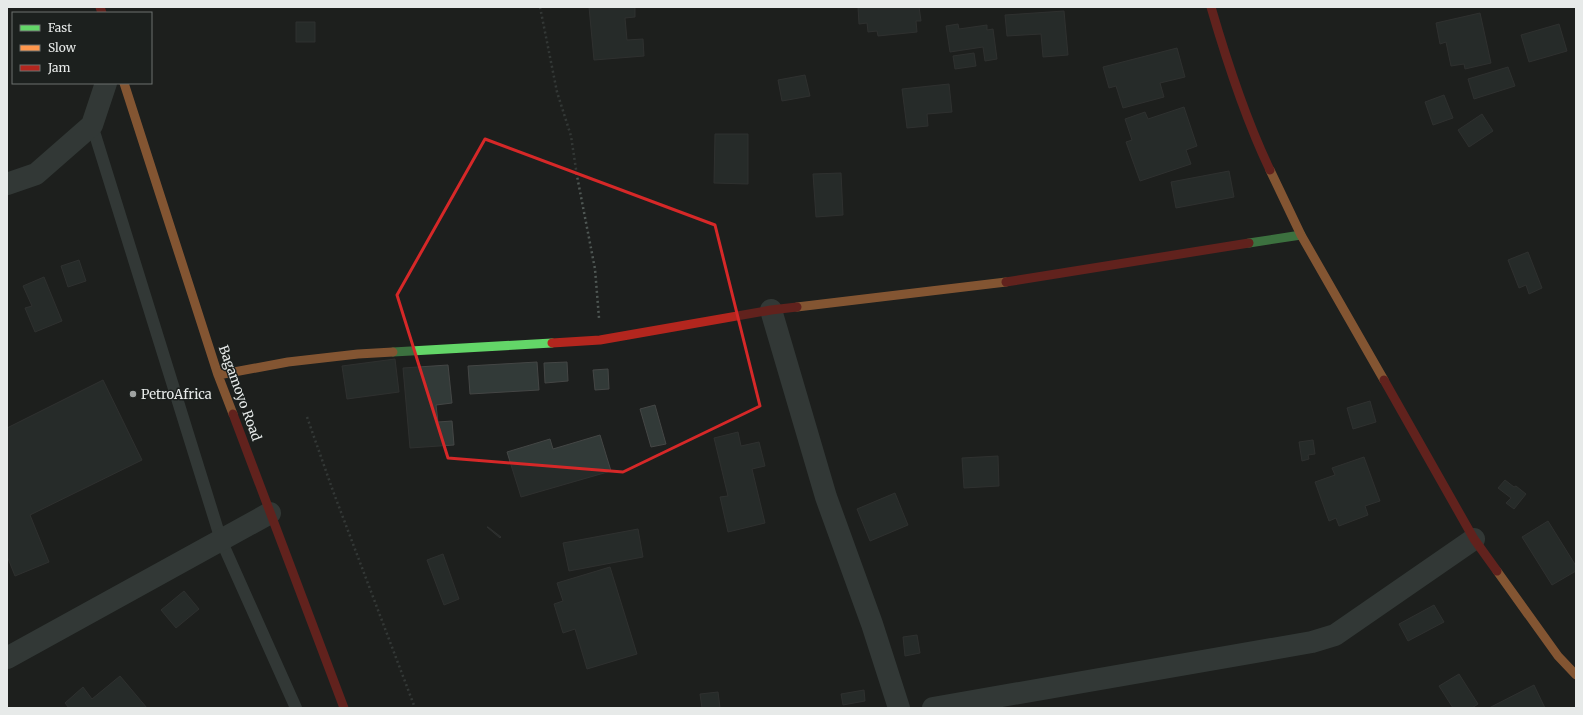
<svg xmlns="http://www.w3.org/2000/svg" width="1583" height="715" font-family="Merriweather,serif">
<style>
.building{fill:#323a38;stroke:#444645}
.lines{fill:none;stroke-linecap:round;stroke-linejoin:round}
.path{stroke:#4f5754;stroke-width:2.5;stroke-dasharray:2 3;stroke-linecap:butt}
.lane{stroke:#4c5854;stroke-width:12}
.street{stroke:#4c5854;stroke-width:22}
.fast{stroke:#63d668;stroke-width:9}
.slow{stroke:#ff974d;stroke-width:9}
.jam{stroke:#b3261e;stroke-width:9}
.marked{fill:none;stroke:#d62828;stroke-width:3;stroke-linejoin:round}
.poi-dot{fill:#a0a3a2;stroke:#1c201e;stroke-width:1.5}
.labels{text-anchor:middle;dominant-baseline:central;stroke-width:3;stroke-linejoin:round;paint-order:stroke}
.street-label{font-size:13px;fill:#e7eae9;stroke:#1c201e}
.poi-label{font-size:13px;fill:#e7eae9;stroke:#1c201e;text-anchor:start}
</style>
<rect width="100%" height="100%" fill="#1d1f1e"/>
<path class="building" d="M589,7H635V17L625,18L627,40L643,39L644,56L594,60Z
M858,7H919L921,21H916L917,32L878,36L877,31L868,32L867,23L859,24Z
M1064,11L1068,55L1043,57L1041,34L1007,36L1005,15Z
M1480,13L1491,63L1465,69L1464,64L1451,66L1446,42L1440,44L1436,23Z
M296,22H315V42H296Z
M958,24L959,29L987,25V30L993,29L997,59L985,61L983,47L950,52L946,26Z
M1559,24L1567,51L1529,62L1521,35Z
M1177,48L1185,77L1160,83L1164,97L1123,108L1116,86L1109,88L1103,67Z
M974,53L976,66L955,69L953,56Z
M1508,67L1515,86L1474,99L1468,79Z
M805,75L810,96L782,101L778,80Z
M949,84L952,112L927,114L928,126L907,128L902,89Z
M1444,95L1453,118L1433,125L1425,102Z
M1184,107L1197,146L1186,150L1191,164L1140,181L1126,142L1132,140L1125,119L1145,112L1148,119Z
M1482,114L1493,131L1469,147L1458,130Z
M715,134H748V184L714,183Z
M1229,171L1234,197L1176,208L1171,182Z
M841,173L843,215L816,217L813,174Z
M1528,252L1542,288L1529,294L1526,285L1519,288L1508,260Z
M79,260L86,281L68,287L61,266Z
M44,277L62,321L35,332L25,308L32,306L23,286Z
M395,359L399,392L347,399L342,366Z
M537,362L539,390L470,394L468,366Z
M567,362L568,381L545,383L544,363Z
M448,365L452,403L436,405L438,422L452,421L454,445L410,448L403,368Z
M608,369L609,389L595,390L593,370Z
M103,380L142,460L30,515L49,562L15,576L7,556V428Z
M1370,401L1376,422L1353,429L1347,408Z
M655,405L666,444L651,447L640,409Z
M738,432L741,446L759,442L765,466L752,469L765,523L728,532L720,497L728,496L714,438Z
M600,435L611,471L521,497L507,452L550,439L553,449Z
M1313,440L1315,454L1308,455L1309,459L1302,461L1299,442Z
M998,456L999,486L964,488L962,458Z
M1364,457L1380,501L1365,506L1368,515L1339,526L1336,518L1329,521L1315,482L1335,475L1332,468Z
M1505,480L1514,487L1516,486L1526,494L1514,509L1506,503L1511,498L1498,488Z
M895,493L908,525L870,541L857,509Z
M1548,521L1576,566V571L1552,585L1522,537Z
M487,527H488L501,537L500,538Z
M638,529L643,557L569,571L563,543Z
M443,554L459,599L444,605L427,560Z
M610,567L637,654L587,669L575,629L563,633L554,604L563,601L557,583Z
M184,591L199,609L176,628L161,610Z
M1434,605L1444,622L1408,641L1399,624Z
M917,635L920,653L905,656L903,637Z
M1459,674L1478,704L1472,708H1453L1439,686Z
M120,676L147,708H69L65,703L83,687L92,699Z
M1534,685L1545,708H1489Z
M864,690L865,701L843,705L841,694Z
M718,692L720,708H702L700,694Z"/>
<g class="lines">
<path class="path" d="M540,7L557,92L571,136L577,176L595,269L599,318
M307,417L333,491L415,708"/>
<path class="lane" d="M92,125L221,540L296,708"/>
<path class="street" d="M7,184L36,174L92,125L106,83
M771,310L826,497L872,624L899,708
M7,658L270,513
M933,708L1312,642L1335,635L1474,539"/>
<path class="fast" d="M1249,243L1301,235
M393,352L552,343"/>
<path class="slow" d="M124,83L218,375L233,414
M1270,170L1301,235L1384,380
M797,307L1006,282
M218,375L288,362L358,354L393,352
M1497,571L1558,656L1576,675"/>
<path class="jam" d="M100,7L102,13
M1211,7C1227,62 1245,118 1270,170
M1006,282L1249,243
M552,343L600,340L771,310L797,307
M1384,380L1474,539L1497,571
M233,414L344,708"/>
</g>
<path d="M0 0H1583V715H0ZM485,139L715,225L760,406L623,472L448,458L397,295Z" fill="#1d1f1e" fill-opacity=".55" fill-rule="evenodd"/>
<path class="marked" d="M485,139L715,225L760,406L623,472L448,458L397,295Z"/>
<circle class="poi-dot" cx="133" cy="394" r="4"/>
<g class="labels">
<g class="street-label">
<text transform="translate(240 393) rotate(70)">Bagamoyo Road</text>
</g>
<g class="poi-label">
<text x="141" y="394">PetroAfrica</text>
</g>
</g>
<rect width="1583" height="715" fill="none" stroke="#e7eae9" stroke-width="16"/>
<rect x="12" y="12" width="140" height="72" fill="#1c201e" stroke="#6d716f"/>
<rect x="20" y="25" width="20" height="6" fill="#63d668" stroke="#6d716f"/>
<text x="48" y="32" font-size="12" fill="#e7eae9">Fast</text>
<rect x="20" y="45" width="20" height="6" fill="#ff974d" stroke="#6d716f"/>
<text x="48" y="52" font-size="12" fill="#e7eae9">Slow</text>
<rect x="20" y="65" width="20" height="6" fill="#b3261e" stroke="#6d716f"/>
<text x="48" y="72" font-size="12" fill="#e7eae9">Jam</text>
</svg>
